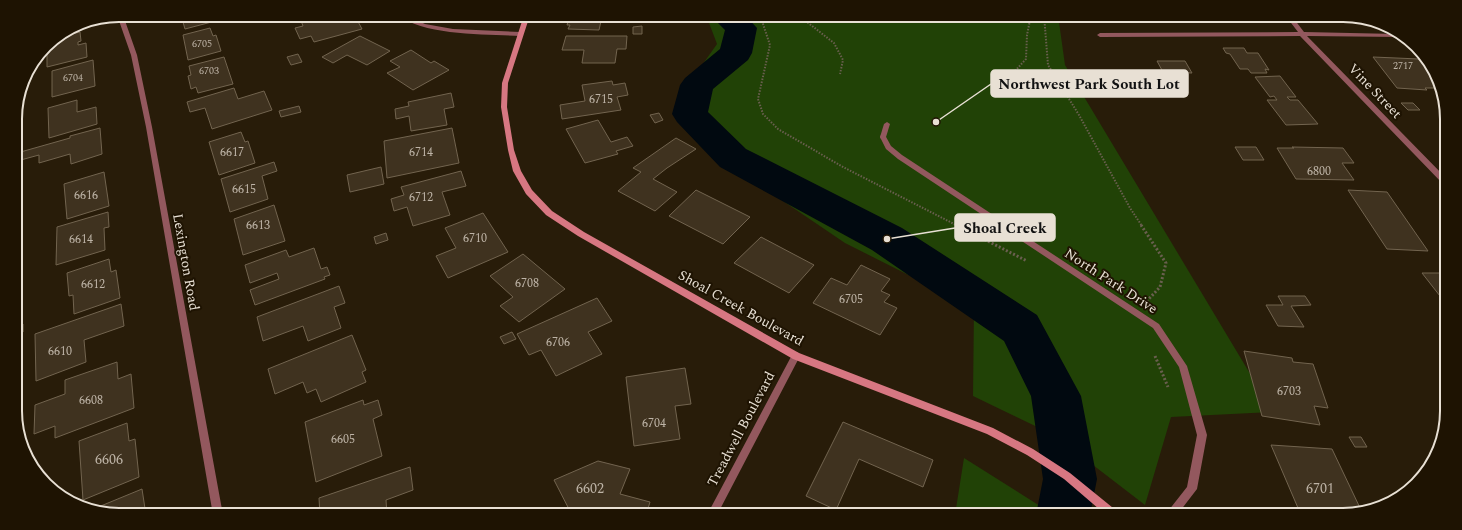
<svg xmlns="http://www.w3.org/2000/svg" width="1462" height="530" font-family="Spectral,serif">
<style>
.green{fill:#214206}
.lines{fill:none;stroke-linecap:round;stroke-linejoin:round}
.river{fill:#010910;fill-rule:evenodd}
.building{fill:#3f321f;stroke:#72644f}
.path-far1{stroke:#6a5f4f;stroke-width:2;stroke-dasharray:1.5 1.5;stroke-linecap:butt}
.path{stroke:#6a5f4f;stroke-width:3;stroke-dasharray:2 2;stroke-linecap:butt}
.lane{fill:#93585e;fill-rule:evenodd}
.street{fill:#93585e;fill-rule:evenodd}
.secondary{fill:#d77782;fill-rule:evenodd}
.labels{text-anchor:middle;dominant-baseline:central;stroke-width:4;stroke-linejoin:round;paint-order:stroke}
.far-number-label{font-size:10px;fill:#beb4a7}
.number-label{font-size:12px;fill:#beb4a7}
.street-label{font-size:14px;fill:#e8e0d4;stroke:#1e1302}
.near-number-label{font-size:14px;fill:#beb4a7}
.rim{fill:none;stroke:#e8e0d4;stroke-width:2}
.leader{fill:none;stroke:#e8e0d4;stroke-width:1.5}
.callout-dot{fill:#e8e0d4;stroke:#1e1302;stroke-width:1.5}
.callout{fill:#e8e0d4;stroke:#e8e0d4;stroke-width:1.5}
.callout-label{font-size:15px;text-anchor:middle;font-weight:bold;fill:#111}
</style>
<rect width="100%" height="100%" fill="#281c09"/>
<path class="green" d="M706,15H1058L1065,65L1273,412L1171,417L1145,505L1054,435L973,396L974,308L845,243L718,157L676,102L717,44Z
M964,458L1040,506L1050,515H955Z"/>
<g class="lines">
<path class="river" d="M710,15H745L757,28L752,53L748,60L713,89L708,112L746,149L902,228L1037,315L1081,396L1097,479L1090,515H1036L1043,479L1031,396L1004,341L872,250L720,167L677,122L672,114L680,85L685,78L720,49L725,30Z"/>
</g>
<path class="building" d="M181,15H221L223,19L185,29Z
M312,15H328L331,22L355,16L362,29L314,42L311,36L300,39L295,28L303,26L300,18Z
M570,15H612L611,22L601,21L599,30L568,29L570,25H567Z
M642,26V34H633V27Z
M210,28L213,36L216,35L221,51L188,60L183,35Z
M80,32L81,41L78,42V45L86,43L87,57L47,67V45L50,41L55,38Z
M360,36L390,51L367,65L347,55L333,63L322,57Z
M566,36H627L626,49H617L615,63H582L584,50H562Z
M1223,48H1244L1247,53H1258L1269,70L1265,69L1267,73H1251L1248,69H1240L1230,54L1226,53Z
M411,50L431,63L434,61L449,70L413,90L387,73L400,67L390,61Z
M298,54L302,62L291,65L287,57Z
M224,57L233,84L198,93L196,87L191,89L188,76L191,75L189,66Z
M1373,57L1419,59L1432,74L1438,88H1425L1427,90L1397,88Z
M93,60L95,86L52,97V71Z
M1157,61H1185L1192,73L1163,72Z
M1280,76L1296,97H1287L1290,100H1298L1318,124L1286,125L1267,100H1277L1274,96L1270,97L1255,77Z
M612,81L613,85L625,83L628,95L617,97L621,110L562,119L560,105L585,101L582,85Z
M234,88L238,99L264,91L272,110L212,129L205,108L190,112L187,102Z
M451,93L454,107L444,109L447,125L411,131L409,116L396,119L395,109L409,106L408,102Z
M77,100V112L96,107L97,124L49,138L48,108Z
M1401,103H1413L1420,110H1408Z
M299,106L301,112L281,117L279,111Z
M659,113L663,120L655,123L650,115Z
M598,120L611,142L627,137L633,146L616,151L618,154L585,163L566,129Z
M100,128L102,154L71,164L70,154L39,163V155L17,161V153L70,138V136Z
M452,128L459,163L387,178L384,141Z
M241,132L245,142L248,141L255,163L219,175L209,142Z
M676,138L696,149L667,168L653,179L677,192L655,211L618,191L641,172L633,168Z
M1235,147H1256L1264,160H1243Z
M1292,147L1343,148L1354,163H1342L1354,180L1296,179L1277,148H1294Z
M274,162L277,171L262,176L268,199L230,212L221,179Z
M381,167L384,184L350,192L347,175Z
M461,171L466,186L442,192L450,215L413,226L407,207L394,211L391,199L404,195L401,187Z
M104,172L109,206L67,219L64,184Z
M696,190L750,217L723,244L669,216Z
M1348,190L1387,192L1428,251L1387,249Z
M274,205L285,241L243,255L234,219Z
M108,212L109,227L104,228L105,250L56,265L57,227Z
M483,213L508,252L448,278L436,256L456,248L445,228Z
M386,233L388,240L376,244L374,237Z
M761,237L814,265L789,293L734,263Z
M314,248L321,269L327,267L330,275L324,277L325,279L255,305L250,290L279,279L277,273L250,283L245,265L286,250L289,257Z
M523,254L565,289L519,322L500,306L513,297L490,276Z
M109,259L111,272L116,270L120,298L74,314L73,295L69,296L67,273Z
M861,265L890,279L881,291L890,295L884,302L897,308L880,335L813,303L831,278L847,285Z
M1422,273H1447V305Z
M339,286L345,303L334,307L341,328L308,341L303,326L263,341L257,317Z
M1278,296H1305L1311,305L1291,306L1304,327L1278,326L1266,305H1283Z
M597,298L612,321L588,332L602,354L556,376L541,350L529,355L517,334Z
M121,304L124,326L84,340L86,362L36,381L35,334Z
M23,324V332L16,334V326Z
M512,332L516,339L504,344L500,337Z
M352,335L366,370L362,372L366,382L321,402L316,389L307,393L303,382L275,394L268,369Z
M1244,351L1292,358L1293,362L1313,364L1328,408L1314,406L1320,425L1262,416Z
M117,362L118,379L131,374L134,408L55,438V426L34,434L35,405L65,394V380Z
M685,368L691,404L675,406L680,439L634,446L626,377Z
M363,400L364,405L378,400L382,415L373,419L382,456L316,482L305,422Z
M843,422L933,460L923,487L859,459L836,510L806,496Z
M127,423L129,441L135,439L139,477L83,500L79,441Z
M1349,437H1361L1367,447H1355Z
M1271,445L1332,449L1361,510L1349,515H1301Z
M598,461L630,469L620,494L650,502L646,515H572L554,480Z
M410,467L413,490L386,500L387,515H320L319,498Z
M142,489L146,515H119L91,510Z"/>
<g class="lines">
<path class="path-far1" d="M760,15L770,45L758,99L763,114L778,129L843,167L958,226
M798,15L834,43L843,60L840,74
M1044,15L1048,65L1079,115L1130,208L1142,226
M1015,71L1026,59L1027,35L1031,15"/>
<path class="path" d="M956,225L1027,261
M1141,225L1166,263L1160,287L1146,302
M1155,356L1168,387"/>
<path class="lane" d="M887,122L890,124L886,137L885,139H881L880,137L884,124Z"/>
<path class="street" d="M117,15H123L137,55L152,127L223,515H213L146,127L131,55Z
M398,15H406L425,24L453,29L520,32L523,34L520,36C487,34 424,36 398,15Z
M1285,15H1291L1304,32L1397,34L1401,37L1307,36L1446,178V184H1443L1300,36L1100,37L1097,35L1100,33L1298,32Z
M881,135H885L891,146L902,155L1159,324L1187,366L1207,435L1197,489L1177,515H1165L1187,487L1197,435L1179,367L1153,328L898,159L886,149L880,137Z
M796,352L799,353L800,356L717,515H707L793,353Z"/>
<path class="secondary" d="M524,15H530L508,83L507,107L514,150L521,171L532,190L552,211L584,232L799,353L993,428L1033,449L1070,473L1118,512L1119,515H1106L1064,479L1027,455L987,434L793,359L578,236L546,215L526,194L513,171L508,150L501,107L502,83Z"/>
</g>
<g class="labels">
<g class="far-number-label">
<text x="202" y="44">6705</text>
<text x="1403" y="66">2717</text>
<text x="209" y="71">6703</text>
<text x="73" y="78">6704</text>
</g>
<g class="number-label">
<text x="601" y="99">6715</text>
<text x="232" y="152">6617</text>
<text x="421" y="152">6714</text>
<text x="1319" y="171">6800</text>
<text x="244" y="189">6615</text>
<text x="86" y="195">6616</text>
<text x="421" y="197">6712</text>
<text x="258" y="225">6613</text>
<text x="475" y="238">6710</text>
<text x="81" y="239">6614</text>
<text x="527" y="283">6708</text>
<text x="93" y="284">6612</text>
<text x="851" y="299">6705</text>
<text x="558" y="342">6706</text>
<text x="60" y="351">6610</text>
<text x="1289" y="391">6703</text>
<text x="91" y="400">6608</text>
<text x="654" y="423">6704</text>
<text x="343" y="439">6605</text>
</g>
<g class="street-label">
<text transform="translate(1375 91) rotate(46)">Vine Street</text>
<text transform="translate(186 262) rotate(80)">Lexington Road</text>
<text transform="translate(1111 281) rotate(33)">North Park Drive</text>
<text transform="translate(741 308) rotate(29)">Shoal Creek Boulevard</text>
<text transform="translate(741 429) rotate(-62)">Treadwell Boulevard</text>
</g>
<g class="near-number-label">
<text x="109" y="459">6606</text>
<text x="590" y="488">6602</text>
<text x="1320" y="488">6701</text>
</g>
</g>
<path d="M0 0H1462V530H0ZM119 22H1343A97 97 0 0 1 1440 119V411A97 97 0 0 1 1343 508H119A97 97 0 0 1 22 411V119A97 97 0 0 1 119 22Z" fill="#1e1302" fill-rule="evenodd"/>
<path class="rim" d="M119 22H1343A97 97 0 0 1 1440 119V411A97 97 0 0 1 1343 508H119A97 97 0 0 1 22 411V119A97 97 0 0 1 119 22Z"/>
<path class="leader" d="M936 122L991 84M887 239L955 228"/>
<g class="callout-dot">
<circle cx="936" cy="122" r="4"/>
<circle cx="887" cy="239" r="4"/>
</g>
<g class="callout">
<rect x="991" y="70" width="197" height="27" rx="4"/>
<rect x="955" y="214" width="100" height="27" rx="4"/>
</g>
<g class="callout-label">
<text x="1089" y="89">Northwest Park South Lot</text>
<text x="1005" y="233">Shoal Creek</text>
</g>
</svg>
